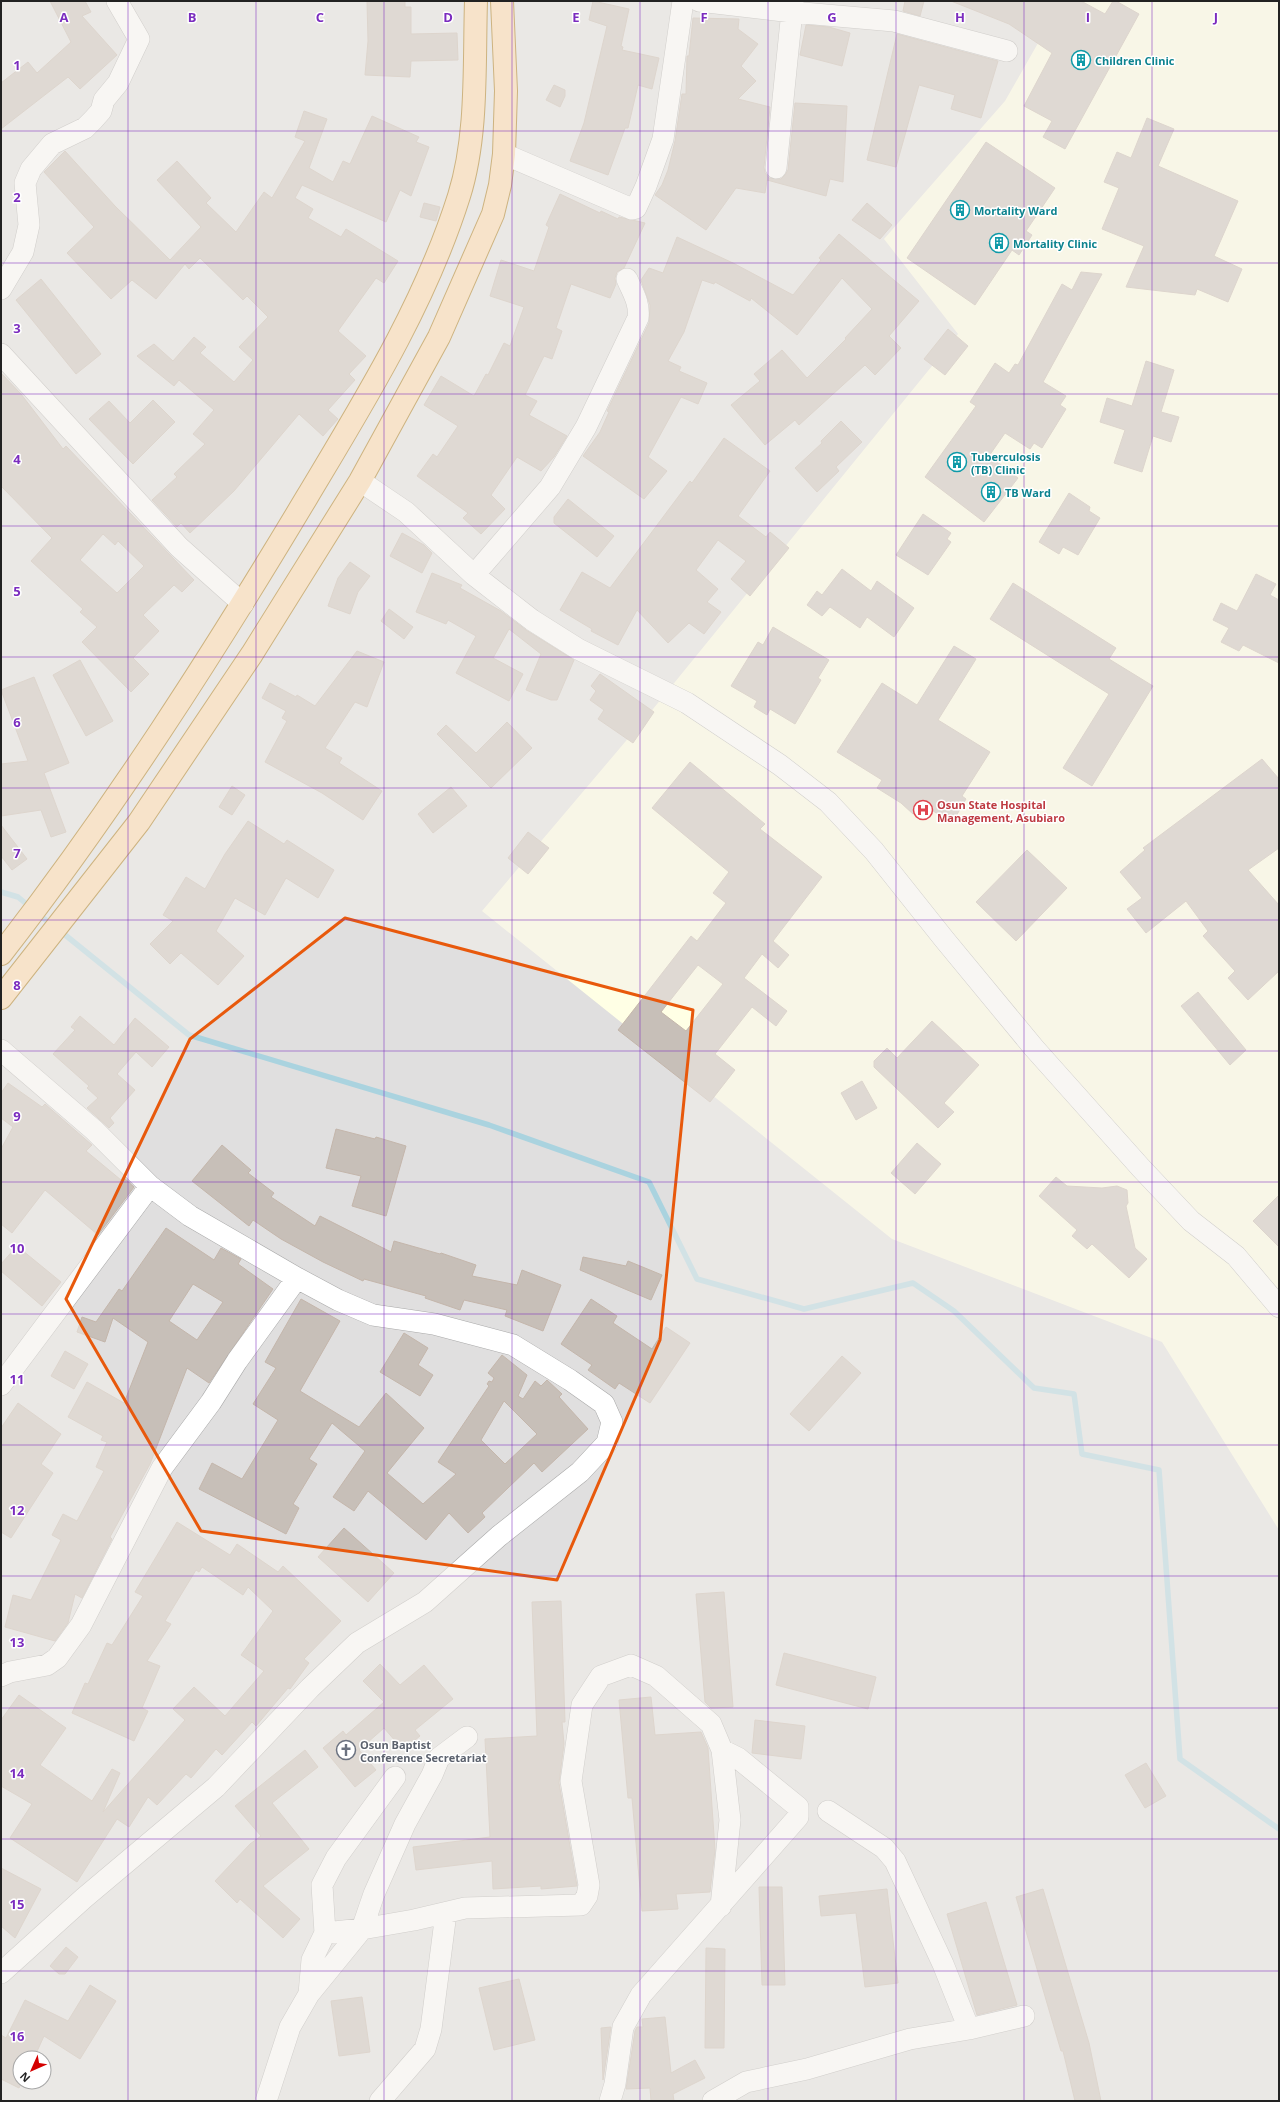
<svg xmlns="http://www.w3.org/2000/svg" width="1280" height="2102" font-family="'Open Sans',sans-serif">
<style>
.residential{fill:#e0dfdf;fill-rule:evenodd}
.education{fill:#ffffe5}
.lines{fill:none;stroke-linecap:round;stroke-linejoin:round}
.stream{stroke:#aad3df;stroke-width:5.5}
.building{fill:#c7bfb8;stroke:#c4b6ab;fill-rule:evenodd}
.minor-casing{stroke:#a9a9a9;stroke-width:22}
.primary-casing{stroke:#a06b00;stroke-width:24}
.minor{stroke:#fff;stroke-width:21}
.primary{stroke:#fcd6a4;stroke-width:22}
.marked{fill:none;stroke:#e8590c;stroke-width:3;stroke-linejoin:round}
.grid{fill:none;stroke:#7b2cbf;stroke-width:1;stroke-opacity:0.55}
.labels{text-anchor:middle;dominant-baseline:central;stroke-width:3;stroke-linejoin:round;paint-order:stroke}
.culture-label{font-size:11px;font-weight:bold;fill:#0d838f;stroke:#fff;text-anchor:start}
.health-label{font-size:11px;font-weight:bold;fill:#be3a42;stroke:#fff;text-anchor:start}
.worship-label{font-size:11px;font-weight:bold;fill:#5b616d;stroke:#fff;text-anchor:start}
.grid-label{font-size:13px;text-anchor:middle;font-weight:bold;fill:#7b2cbf;stroke:#fff;stroke-width:3;stroke-linejoin:round;paint-order:stroke}
</style>
<rect width="100%" height="100%" fill="#f2efe9"/>
<path class="residential" d="M1,1H1279V2101H1ZM20,2058H44V2082H20Z"/>
<path class="education" d="M1062,1H1279V1530L1162,1342L892,1239L482,911L653,709L958,334L884,239L1005,101Z"/>
<g class="lines">
<path class="stream" d="M1,892L18,897L30,907
M37,913L52,925
M59,930L189,1035L489,1125L649,1182L697,1279L804,1309L913,1283L954,1311L1034,1388L1074,1394L1082,1454L1159,1470L1180,1759L1279,1829"/>
</g>
<path class="building" d="M50,1H85L91,12L82,16L117,55L80,89L68,77L1,129V83L28,62L37,73L71,42Z
M367,1H405V7H411V34L457,33L458,60L411,61L410,77L365,75L368,41Z
M593,1L629,9L621,46L623,47L622,50L659,58L652,89L638,85L628,128H625L608,175L570,161L584,123L607,26L589,20Z
M905,1H924L920,16L903,11Z
M951,1H1081L1105,14L1113,1H1116L1139,14L1065,149L1043,137L1052,121L1024,106L1052,53L1009,24Z
M693,18L739,19L738,29L758,44L741,66L756,81L738,99L770,107L764,167L765,173L769,178L781,179L785,175L788,170L795,103L847,106L843,182L830,179L826,196L767,180L765,193L736,188L706,230L655,195L662,185L668,170L675,141L682,94H686L687,56H689Z
M806,25L829,27L850,33L842,66L800,55Z
M897,34L998,61L981,118L951,109L955,95L919,85L896,167L867,160Z
M554,85L565,90V96L560,107L546,100Z
M304,111L327,119L309,168L333,182L343,161L350,164L372,116L419,137L416,142L429,147L411,196L400,190L386,222L302,185L295,198L313,209L308,218L341,237L346,229L398,261L384,283L376,278L338,331L366,356L349,374L355,380L328,410L338,419L323,436L299,414L234,491L190,533L181,523L177,527L152,500L177,477L174,474L205,444L193,434L214,410L179,380L174,386L137,356L154,344L173,361L194,337L206,347L200,353L234,382L253,360L239,347L268,317L247,296L243,300L200,258L189,269L185,264L156,299L132,280L111,299L67,253L94,227L44,172L65,151L115,206L170,260L201,227L157,180L177,161L211,198L206,203L236,232L264,192L272,198L305,141L295,137Z
M1147,118L1174,129L1158,166L1238,201L1214,256L1242,269L1228,302L1197,289L1195,295L1126,287L1144,246L1102,229L1119,188L1104,182L1117,152L1131,158Z
M986,142L1055,188L1026,231L1032,235L1019,255L1012,250L975,305L907,258Z
M560,194L600,213L601,211L618,219L619,217L645,223L624,268L617,272L615,278L616,284L610,298L571,284L556,328L562,331L552,359L544,356L525,395L537,401L529,415L567,436L554,457L541,471L517,457L491,495L505,509L481,534L463,518L468,513L417,476L433,454L437,457L458,426L424,405L441,376L474,396L486,374L488,375L504,343L510,346L524,307L490,296L501,260L534,271L549,227L546,225Z
M424,203L440,207L436,221L420,217Z
M867,203L892,225L880,239L852,220Z
M839,234L919,301L889,336L901,348L875,375L865,365L799,425L795,420L765,445L731,405L760,381L754,374L782,350L807,378L846,339L845,338L872,309L842,278L797,335L751,298L750,301L715,282L714,284L702,280L684,332L668,361L681,367L679,371L707,383L698,404L681,397L648,457L667,471L644,499L583,456L600,432L609,412L607,411L649,323L650,305L641,280L649,268L663,273L677,237L733,263L793,295L821,260L819,258Z
M1081,272L1102,274L1043,382L1066,396L1060,405L1066,409L1042,448L1034,443L1030,449L1005,433L989,456L1018,478L984,522L925,477L976,406L970,402L995,363L1009,373L1015,364L1018,365L1062,284L1072,290Z
M41,279L101,354L76,374L16,300Z
M948,329L968,346L945,375L924,359Z
M1146,361L1174,370L1161,412L1179,417L1171,442L1153,436L1142,472L1114,463L1125,430L1100,422L1107,398L1132,406Z
M1,373L21,394L63,449L66,446L194,580L182,592L174,585L143,615L159,631L133,658L149,674L131,692L82,642L97,627L80,612L83,609L31,561L52,538L1,486ZM103,534L115,545L118,541L144,566L117,593L80,560Z
M153,400L175,422L133,464L89,419L109,401L130,423Z
M841,421L862,442L836,467L839,471L817,492L795,468L822,443L821,441Z
M724,438L770,471L738,516L766,537L770,532L789,548L750,596L731,579L746,561L718,540L696,570L718,589L707,602L721,612L704,634L689,623L668,643L637,610L618,645L591,631L592,629L560,610L582,572L610,588L690,481L692,483Z
M1069,493L1090,507L1089,511L1100,518L1078,555L1063,547L1059,554L1039,542Z
M568,499L614,536L597,557L554,523V517Z
M923,514L951,533L947,539L951,542L928,575L896,555Z
M402,533L424,545L432,553L422,573L390,556Z
M350,562L370,576L358,592L350,614L328,606L338,578Z
M842,569L871,591L877,581L914,608L894,637L867,617L860,628L830,607L822,616L807,605L817,591L822,595Z
M432,573L462,585L460,588L501,611L526,630L574,660L557,700H551L526,690L541,654L509,629L493,658L523,674L509,701L456,673L476,636L448,620L446,624L416,612Z
M1256,574L1276,584L1270,595L1279,600V663L1243,645L1239,651L1221,642L1229,628L1213,620L1221,603L1237,611Z
M1013,583L1116,648L1109,659L1153,686L1092,786L1063,768L1109,694L990,619Z
M389,609L413,627L404,639L381,621Z
M773,627L829,660L818,678L821,680L795,724L770,709L767,715L754,707L757,701L731,686L758,642L763,645Z
M954,646L976,659L938,720L990,752L962,796L966,799L952,823L922,804L913,814L901,803L877,788L882,780L837,752L882,683L917,705Z
M357,651L384,662L367,707L355,702L325,748L342,758L339,763L382,791L363,820L322,793L265,762L287,721L282,718L286,711L262,698L270,683L296,697L297,695L315,706Z
M80,660L113,721L86,736L53,675Z
M600,674L654,712L633,743L598,719L604,710L590,700L596,691L591,686Z
M34,677L69,763L44,773L66,832L51,837L41,810L1,816V764L28,761L1,690Z
M507,722L532,748L491,788L437,734L446,725L476,753Z
M1262,759L1279,779V848L1248,870L1279,905V971L1248,1000L1228,978L1235,971L1203,936L1208,931L1186,901L1146,933L1127,909L1142,898L1120,872L1145,850L1143,848Z
M690,762L765,824L760,829L822,877L773,941L789,955L778,968L762,954L744,978L787,1011L776,1026L752,1007L715,1054L735,1070L710,1102L618,1030L691,936L697,941L726,903L713,893L729,872L652,808ZM698,965L723,984L686,1031L661,1012Z
M232,786L245,795L232,815L219,807Z
M451,787L467,806L433,833L418,814Z
M248,821L284,844L287,840L334,870L318,898L286,878L265,915L235,898L216,931L244,956L218,985L181,953L170,964L150,944L173,921L163,915L186,877L205,889L225,854Z
M1,825L27,859L12,870L1,856Z
M528,832L549,848L528,874L508,858Z
M1027,850L1067,888L1016,941L976,902Z
M1198,992L1246,1050L1230,1065L1181,1006Z
M80,1016L114,1045L135,1018L169,1047L152,1067L136,1052L117,1074L135,1090L110,1118L114,1123L109,1128L87,1108L98,1098L87,1088L89,1086L53,1054L75,1030L71,1027Z
M932,1021L979,1065L944,1103L954,1112L938,1128L874,1067V1061L887,1048L897,1058Z
M862,1081L877,1108L856,1120L841,1093Z
M8,1083L42,1107L45,1104L92,1145L86,1151L121,1180L123,1177L134,1187L98,1235L45,1190L12,1233L1,1224V1149L13,1127L1,1118V1093Z
M336,1129L375,1139L376,1137L406,1146L386,1216L352,1206L361,1176L326,1168Z
M917,1143L941,1164L915,1194L891,1173Z
M222,1145L251,1170L248,1173L274,1193L271,1197L315,1226L320,1216L391,1252L394,1241L440,1254L441,1253L476,1265L472,1276L517,1285L522,1270L561,1285L543,1331L505,1316L507,1310L464,1300L460,1310L425,1298L426,1296L364,1279L363,1281L323,1262L281,1239L253,1220L249,1226L192,1181Z
M1056,1177L1067,1186L1102,1188L1117,1186L1127,1190L1128,1203L1126,1206L1135,1248L1147,1259L1129,1278L1092,1244L1087,1249L1072,1236L1077,1230L1039,1196Z
M1279,1195V1247L1253,1221Z
M166,1228L214,1260L221,1248L241,1259L238,1264L273,1289L209,1383L187,1368L150,1464L110,1537L112,1539L82,1598L75,1594L68,1623L55,1641L5,1627L13,1595L31,1600L61,1540L52,1535L63,1514L77,1521L104,1471L96,1467L107,1442L101,1440L103,1436L68,1417L87,1382L124,1403L148,1342L113,1318L105,1342L77,1332L82,1317L96,1322L119,1289L122,1291ZM193,1284L223,1302L197,1340L169,1321Z
M17,1246L61,1282L42,1306L1,1271V1264Z
M583,1257L626,1266L628,1261L662,1275L651,1300L580,1270Z
M301,1299L340,1321L300,1391L359,1427L386,1393L424,1428L387,1473L423,1504L456,1474L438,1462L489,1386L487,1384L489,1381L492,1382L494,1378L488,1373L502,1355L527,1375L518,1396L523,1399L535,1381L541,1386L547,1380L562,1394L559,1397L588,1429L542,1472L534,1463L482,1513L485,1517L468,1533L449,1513L426,1540L368,1491L354,1511L333,1497L365,1451L332,1423L309,1459L317,1464L293,1504L299,1508L286,1534L199,1489L212,1463L242,1479L278,1420L253,1404L276,1368L265,1362ZM504,1401L537,1434L505,1464L481,1440Z
M591,1299L617,1316L613,1323L652,1349L666,1327L690,1343L650,1403L619,1383L615,1389L588,1370L592,1365L561,1344Z
M404,1333L428,1348L418,1365L433,1375L420,1396L380,1372Z
M65,1351L88,1364L74,1389L51,1376Z
M842,1356L861,1373L809,1431L790,1414Z
M18,1403L61,1434L41,1464L53,1473L11,1538L1,1532V1428Z
M177,1522L230,1555L237,1544L278,1572L283,1566L341,1621L304,1659L309,1663L290,1689L288,1688L256,1726L252,1722L222,1755L216,1749L191,1778L186,1774L157,1805L148,1797L129,1827L117,1819L77,1882L10,1838L32,1804L1,1786V1720L19,1695L66,1728L40,1765L92,1801L112,1769L120,1773L103,1812L185,1720L173,1709L194,1687L225,1716L264,1671L241,1655L273,1611L248,1587L243,1595L202,1567L199,1572L196,1570L165,1621L171,1624L147,1661L160,1666L142,1708L148,1711L134,1741L72,1713L85,1683L88,1684L107,1643L112,1645L143,1596L135,1592Z
M344,1528L394,1573L368,1602L318,1557Z
M724,1592L733,1707L711,1708L705,1702L696,1594Z
M561,1601L565,1722H562L564,1744L559,1783L577,1886L541,1889V1886L493,1889L492,1861L416,1870L413,1847L490,1837L485,1739L537,1736L532,1602Z
M784,1653L876,1677L868,1709L776,1685Z
M380,1664L400,1685L424,1665L453,1699L415,1730L420,1736L403,1750L384,1728L359,1750L376,1770L355,1787L323,1748L343,1731L346,1735L384,1702L363,1681Z
M651,1697L655,1735L701,1732L708,1748L715,1850L710,1892L676,1894L678,1909L642,1911L632,1798H628L619,1700Z
M755,1720L805,1726L801,1759L752,1753Z
M305,1750L318,1767L272,1803L309,1849L263,1886L300,1919L283,1938L240,1899L237,1903L215,1881L250,1844L261,1836L235,1806Z
M1146,1763L1166,1796L1145,1808L1125,1775Z
M1,1868L41,1889L15,1938L1,1926Z
M759,1887H782L785,1985H762Z
M887,1889L898,1983L865,1987L856,1913L821,1916L819,1896Z
M1043,1889L1089,2043L1101,2101H1075L1063,2051H1061L1016,1897Z
M986,1902L1017,2005L977,2015L947,1914Z
M66,1947L78,1957L65,1974H59L50,1966Z
M706,1948L725,1949L724,2048H705Z
M519,1979L535,2040L494,2050L479,1988Z
M90,1985L116,2001L80,2059L44,2036L34,2058H20V2082H22L19,2088L1,2079V2035L6,2038L25,2000L68,2021Z
M362,1997L370,2052L339,2056L331,2001Z
M665,2017L671,2073L695,2060L705,2078L673,2094L674,2101H651L650,2088L626,2089L635,2031L637,2027H643L642,2019Z
M611,2027L603,2080L601,2028Z"/>
<g class="lines">
<defs>
<path id="minor" d="M699,1L792,12L894,21L1007,51
M504,154L632,209L636,208L646,186L663,139L683,1
M776,168L793,1
M1,289L23,252L29,225L25,183L31,169L52,144L85,128L93,120L101,111L104,100L118,83L139,39L117,1
M1,354L179,547L243,604
M360,481L406,512L474,575L532,620L578,649L687,703L780,765L828,802L874,851L944,939L1034,1048L1141,1168L1191,1221L1236,1256L1279,1307
M474,575L550,487L586,427L638,318C640,303 633,293 627,279
M1,1050L94,1130L150,1186L190,1216L297,1278L338,1300L373,1315L434,1324L513,1345L570,1380L604,1404L612,1422L607,1443L580,1472L499,1536L425,1602L357,1643L310,1688L216,1787L84,1898L1,1973
M1,1385L150,1186
M1,1676L10,1672L47,1665L57,1658L81,1625L162,1468L211,1402L237,1361L297,1278
M828,1811L884,1848L895,1861L943,1964L969,2029
M325,1933L362,1929L374,1894L405,1824L432,1775L439,1758L467,1737
M309,1994L312,1960L325,1933L322,1885L336,1858L395,1777
M266,2101L290,2027L309,1994L362,1929L414,1920L465,1908L581,1905L587,1896L589,1885L571,1781L582,1705L601,1676L631,1665L656,1676L711,1724L722,1750L730,1820L721,1906
M380,2101L425,2049L431,2029L446,1913
M610,2101L615,2084L623,2027L641,1995L798,1817V1807L738,1758L722,1750
M713,2101L746,2082L807,2069L910,2039L969,2029L1024,2016"/>
<path id="primary" d="M1,954C114,809 213,654 307,497C365,400 425,304 459,196C478,136 474,64 476,1
M1,998L139,822L252,654L360,481L439,337L493,214L500,185L504,154L506,91L502,1"/>
</defs>
<use href="#minor" class="minor-casing"/>
<use href="#primary" class="primary-casing"/>
<use href="#minor" class="minor"/>
<use href="#primary" class="primary"/>
</g>
<path d="M0 0H1280V2102H0ZM345,918L693,1010L660,1340L557,1580L201,1531L66,1299L190,1039Z" fill="#f2efe9" fill-opacity=".55" fill-rule="evenodd"/>
<path class="marked" d="M345,918L693,1010L660,1340L557,1580L201,1531L66,1299L190,1039Z"/>
<path class="grid" d="M128,1V2101M256,1V2101M384,1V2101M512,1V2101M640,1V2101M768,1V2101M896,1V2101M1024,1V2101M1152,1V2101M1,131H1279M1,263H1279M1,394H1279M1,526H1279M1,657H1279M1,788H1279M1,920H1279M1,1051H1279M1,1182H1279M1,1314H1279M1,1445H1279M1,1576H1279M1,1708H1279M1,1839H1279M1,1971H1279"/>
<defs>
<symbol id="building-ring" viewBox="-11 -11 22 22"><circle r="9.5" fill="#fff" stroke="#0f9aa8" stroke-width="1.5"/><path d="M-4-6H4V6H1V3H-1V6H-4ZM-2.5-4.3h1.7v1.8h-1.7ZM.8-4.3h1.7v1.8H.8ZM-2.5-1h1.7V.8h-1.7ZM.8-1h1.7V.8H.8Z" fill="#0f9aa8"/></symbol>
<symbol id="hospital-ring" viewBox="-11 -11 22 22"><circle r="9.5" fill="#fff" stroke="#e0444e" stroke-width="1.5"/><path d="M-5-5h3v3.5h4V-5h3V5h-3V1.5h-4V5h-3Z" fill="#e0444e"/></symbol>
<symbol id="church-ring" viewBox="-11 -11 22 22"><circle r="9.5" fill="#fff" stroke="#6b7280" stroke-width="1.5"/><path d="M-1.2-6h2.4v3.5h3.3v2.4h-3.3V6h-2.4V-.1h-3.3v-2.4h3.3Z" fill="#6b7280"/></symbol>
</defs>
<g fill-rule="evenodd">
<use href="#building-ring" x="1070" y="49" width="22" height="22"/>
<use href="#building-ring" x="949" y="199" width="22" height="22"/>
<use href="#building-ring" x="988" y="232" width="22" height="22"/>
<use href="#building-ring" x="946" y="451" width="22" height="22"/>
<use href="#building-ring" x="980" y="481" width="22" height="22"/>
<use href="#hospital-ring" x="912" y="799" width="22" height="22"/>
<use href="#church-ring" x="335" y="1739" width="22" height="22"/>
</g>
<g class="labels">
<g class="culture-label">
<text x="1095" y="60">Children Clinic</text>
<text x="974" y="210">Mortality Ward</text>
<text x="1013" y="243">Mortality Clinic</text>
<text x="971" y="456">Tuberculosis<tspan x="971" dy="13">(TB) Clinic</tspan></text>
<text x="1005" y="492">TB Ward</text>
</g>
<g class="health-label">
<text x="937" y="804">Osun State Hospital<tspan x="937" dy="13">Management, Asubiaro</tspan></text>
</g>
<g class="worship-label">
<text x="360" y="1744">Osun Baptist<tspan x="360" dy="13">Conference Secretariat</tspan></text>
</g>
</g>
<g class="grid-label">
<text x="64" y="22">A</text>
<text x="192" y="22">B</text>
<text x="320" y="22">C</text>
<text x="448" y="22">D</text>
<text x="576" y="22">E</text>
<text x="704" y="22">F</text>
<text x="832" y="22">G</text>
<text x="960" y="22">H</text>
<text x="1088" y="22">I</text>
<text x="1216" y="22">J</text>
<text x="17" y="70">1</text>
<text x="17" y="202">2</text>
<text x="17" y="333">3</text>
<text x="17" y="464">4</text>
<text x="17" y="596">5</text>
<text x="17" y="727">6</text>
<text x="17" y="858">7</text>
<text x="17" y="990">8</text>
<text x="17" y="1121">9</text>
<text x="17" y="1253">10</text>
<text x="17" y="1384">11</text>
<text x="17" y="1515">12</text>
<text x="17" y="1647">13</text>
<text x="17" y="1778">14</text>
<text x="17" y="1909">15</text>
<text x="17" y="2041">16</text>
</g>
<rect width="1280" height="2102" fill="none" stroke="#222222" stroke-width="4"/>
<g transform="translate(32 2070) rotate(225)"><circle r="19" fill="#ffffff" stroke="#a7a7a7"/>
<path d="M0-3L7 15L0 10L-7 15Z" fill="#d40000"/>
<text y="-6" font-size="11" font-weight="bold" text-anchor="middle" fill="#222222">N</text>
</g>
</svg>
